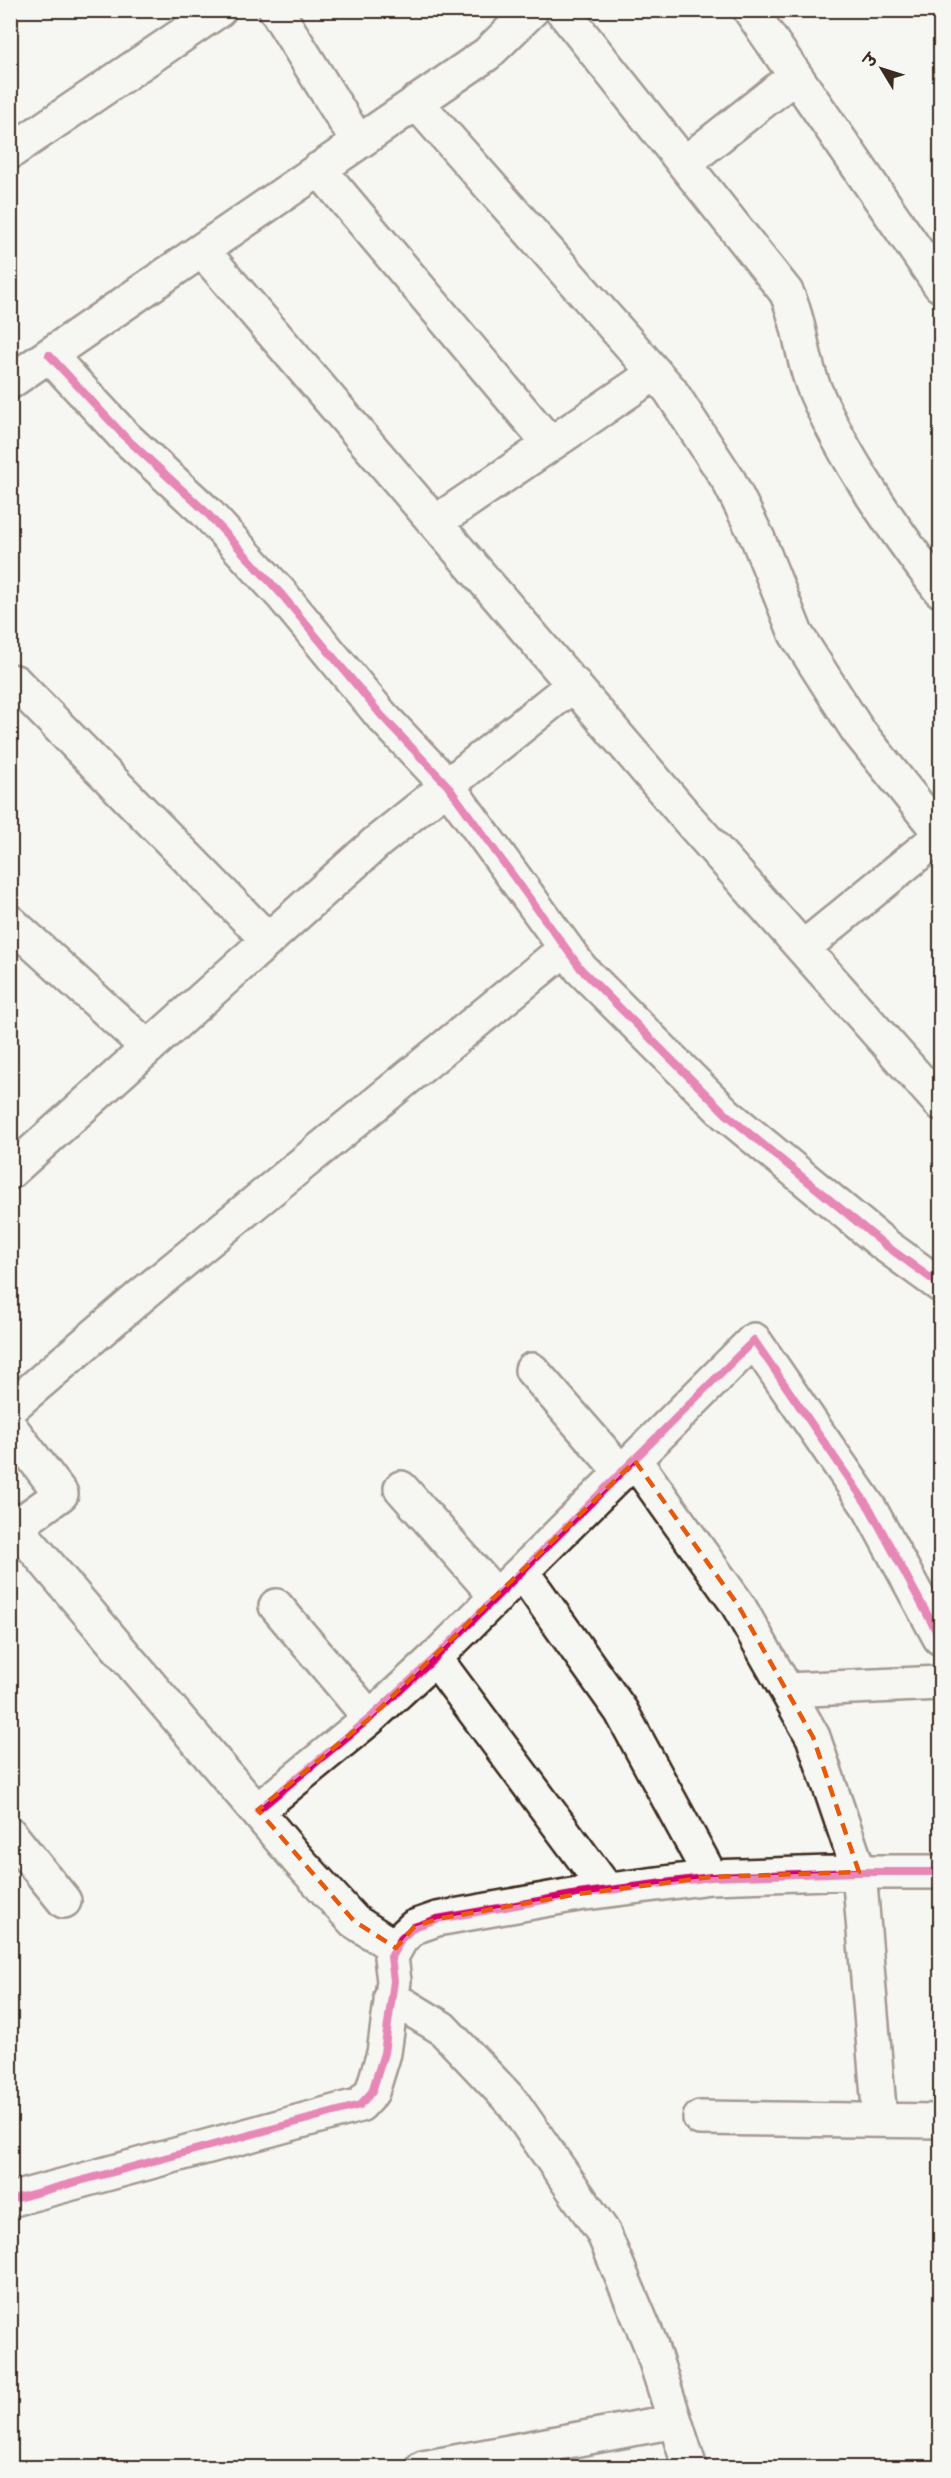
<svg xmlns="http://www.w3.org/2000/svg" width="951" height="2478" font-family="Mali,'Playpen Sans Deva',sans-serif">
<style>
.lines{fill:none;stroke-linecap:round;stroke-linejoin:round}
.street-casing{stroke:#3b2a1e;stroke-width:38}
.street{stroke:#f6f6f2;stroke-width:33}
.cycleway-casing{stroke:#f6f6f2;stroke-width:11}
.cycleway{stroke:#d6006c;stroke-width:8}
.marked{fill:none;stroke:#e8590c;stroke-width:4.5;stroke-dasharray:12 8;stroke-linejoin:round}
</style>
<rect width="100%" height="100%" fill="#f6f6f2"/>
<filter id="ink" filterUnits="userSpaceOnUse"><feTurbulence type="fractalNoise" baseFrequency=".0167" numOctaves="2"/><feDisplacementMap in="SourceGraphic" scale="12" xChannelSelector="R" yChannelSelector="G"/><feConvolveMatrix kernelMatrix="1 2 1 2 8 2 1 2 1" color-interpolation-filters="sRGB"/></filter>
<g filter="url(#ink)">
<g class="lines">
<defs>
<path id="street" d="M276,10L358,142
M562,10L786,292C801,323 801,357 814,388C845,461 893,528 940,590
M750,10L940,285
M416,102L670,390L729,481L758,539L796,634L858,731L940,833
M10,152L219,10
M685,163L795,76
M319,169L550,444
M202,250L689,820L940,1103
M49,355L125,437L206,512L282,595L381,715L447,785L581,969L726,1114L885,1245L940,1285
M10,382L487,54L532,10
M436,522L655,373
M10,681L15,682L268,940
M10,922L148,1048
M803,948L940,836
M10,1172L377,842L574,684
M532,1370L622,1473
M10,1408L142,1295L566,948
M10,1427L61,1494L10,1531
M635,1461L738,1605L813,1737L859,1872L880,2120
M401,1488L497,1597
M16,1527L299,1861L354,1921L396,1948
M523,1573L621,1711L711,1877
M276,1606L370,1718
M435,1658L607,1890
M787,1690L940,1683
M258,1810L370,1718L435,1658L754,1340L870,1509L940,1638
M10,1834L64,1901
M391,1997L442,2028L513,2103L603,2232L650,2343L690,2468
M700,2118L940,2121
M10,2200L360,2105L372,2092L384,2053L394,1981L391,1957L401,1939L414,1927L437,1919L578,1894L711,1877L859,1872H940
M423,2468L675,2421"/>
</defs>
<use href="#street" class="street-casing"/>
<use href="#street" class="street"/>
<defs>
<path id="cycleway" d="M49,355L125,437L206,512L282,595L381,715L447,785L581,969L726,1114L885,1245L940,1285
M258,1810L370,1718L435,1658L754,1340L870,1509L940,1638
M10,2200L360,2105L372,2092L384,2053L394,1981L391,1957L401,1939L414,1927L437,1919L578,1894L711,1877L859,1872H940"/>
</defs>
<use href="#cycleway" class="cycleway-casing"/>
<use href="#cycleway" class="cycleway"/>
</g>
</g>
<path d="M0 0H951V2478H0ZM635,1461L738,1605L813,1737L859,1872L711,1877L578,1894L437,1919L414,1927L396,1948L354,1921L258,1810L370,1718Z" fill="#f6f6f2" fill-opacity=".55" fill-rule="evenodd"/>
<path class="marked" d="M635,1461L738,1605L813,1737L859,1872L711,1877L578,1894L437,1919L414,1927L396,1948L354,1921L258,1810L370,1718Z"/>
<rect width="951" height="2478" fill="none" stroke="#f6f6f2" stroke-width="36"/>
<rect x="18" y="18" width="915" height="2442" fill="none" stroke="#3b2a1e" stroke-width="2" filter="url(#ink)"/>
<g transform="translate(882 69) rotate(308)" stroke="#f6f6f2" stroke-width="4.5" paint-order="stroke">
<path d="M0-4.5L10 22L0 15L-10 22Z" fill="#3b2a1e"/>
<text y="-9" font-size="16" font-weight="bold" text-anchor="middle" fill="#3b2a1e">उ</text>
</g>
</svg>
